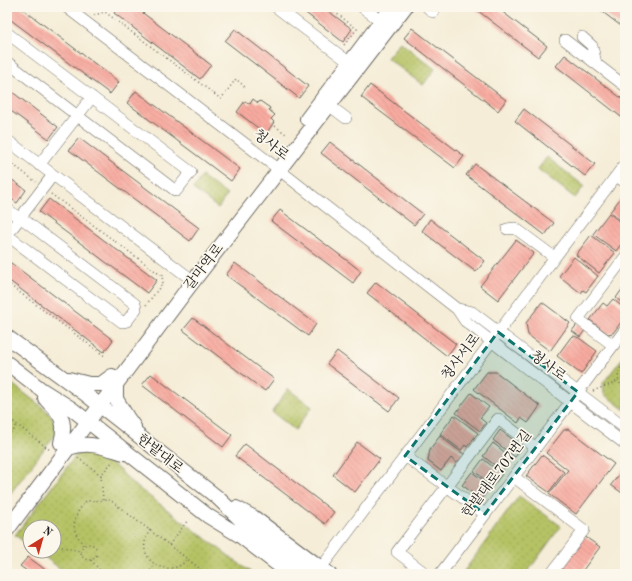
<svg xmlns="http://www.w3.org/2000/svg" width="632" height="581" font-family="'Old Standard TT','Noto Serif KR',serif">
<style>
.park{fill:url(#park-dots);stroke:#697040}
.building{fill:url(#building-back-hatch)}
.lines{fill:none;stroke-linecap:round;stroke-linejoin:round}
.minor-casing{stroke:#68655d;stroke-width:12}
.major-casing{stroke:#68655d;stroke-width:16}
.path{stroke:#68655d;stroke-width:1.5;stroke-dasharray:1 3;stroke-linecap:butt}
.minor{stroke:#fff;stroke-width:11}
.major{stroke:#fff;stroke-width:14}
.marked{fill:#0f766e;fill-opacity:0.2;stroke:#0f766e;stroke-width:3;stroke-dasharray:8 5;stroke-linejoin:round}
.labels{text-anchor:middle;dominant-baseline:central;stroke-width:3.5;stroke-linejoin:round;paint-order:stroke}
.street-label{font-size:14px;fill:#1c1c1c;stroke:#fbf7ec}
</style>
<defs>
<pattern id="park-dots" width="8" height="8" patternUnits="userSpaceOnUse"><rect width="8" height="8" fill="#b6c365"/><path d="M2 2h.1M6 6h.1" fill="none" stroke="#9ca757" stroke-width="1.8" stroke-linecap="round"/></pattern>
<pattern id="building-back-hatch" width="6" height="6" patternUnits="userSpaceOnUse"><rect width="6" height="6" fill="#f8aba0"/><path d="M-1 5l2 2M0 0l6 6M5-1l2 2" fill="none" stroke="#d49389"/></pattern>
</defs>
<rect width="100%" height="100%" fill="#fbf7ec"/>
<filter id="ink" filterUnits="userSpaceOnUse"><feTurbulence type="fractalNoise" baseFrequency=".025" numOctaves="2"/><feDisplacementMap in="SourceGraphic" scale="8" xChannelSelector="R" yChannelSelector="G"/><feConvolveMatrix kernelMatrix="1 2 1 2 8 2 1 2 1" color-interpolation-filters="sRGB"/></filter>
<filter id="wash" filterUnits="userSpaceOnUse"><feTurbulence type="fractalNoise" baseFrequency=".012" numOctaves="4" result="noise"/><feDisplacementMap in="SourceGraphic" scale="16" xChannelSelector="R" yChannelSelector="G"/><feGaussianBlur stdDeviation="0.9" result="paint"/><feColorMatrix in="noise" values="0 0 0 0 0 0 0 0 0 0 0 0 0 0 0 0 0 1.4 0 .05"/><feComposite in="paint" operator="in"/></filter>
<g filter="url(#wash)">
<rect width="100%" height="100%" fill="#f5edd7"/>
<path class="park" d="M400,42L435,69L423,85L387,58Z
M547,157L584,186L575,198L538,169Z
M202,176L227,195L218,208L193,189Z
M625,355V410L604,394L603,383Z
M7,380L45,409L52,417L57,432L7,498Z
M288,389L312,407L295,430L272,412Z
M89,449C106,457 120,470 133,484L253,574H67L37,551H54V527H30V546L15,535L77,454L82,450Z
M519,496L561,526L526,574H462Z"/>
<g id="blocks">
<path class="building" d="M7,7H20L119,82L110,94L7,17Z
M118,7H135L211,65L200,79L114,13Z
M298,7H323L352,29L343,42Z
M473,7H496L547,46L538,57Z
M596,7H623L625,9V29Z
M412,28L506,100L498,111L404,38Z
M235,29L308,86L299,98L225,41Z
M565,55L625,101V120L556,66Z
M370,85L464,156L455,168L361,97Z
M7,88L58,127L49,139L7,108Z
M136,91L240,169L231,181L127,103Z
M253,99L258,103L260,101L270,108L269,110L275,115L271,119L274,122L266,134L237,112L245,101L250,104Z
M524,109L595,164L585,176L515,121Z
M79,138L199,228L190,241L69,150Z
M330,142L423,214L414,225L321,153Z
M475,164L554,223L545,235L466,175Z
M7,176L26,190L17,203L7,196Z
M622,196H625V224L610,212Z
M49,199L157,280L147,293L39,212Z
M280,210L361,271L353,283L271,221Z
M609,213L625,226V239L616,251L593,234Z
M430,219L485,261L476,272L422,231Z
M591,235L615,253L599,273L576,255Z
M516,240L534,253L498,300L480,286Z
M574,257L598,276L586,292L583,290L581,293L559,276Z
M7,260L113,340L104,352L7,279Z
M235,263L316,324L308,336L226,275Z
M376,282L456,344L447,356L367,293Z
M625,285V305L616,298Z
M613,299L625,309V317L613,333L608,334L590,320L603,303L607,306Z
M542,302L570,323L550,351L528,335L526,323Z
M193,318L274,379L265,391L183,330Z
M578,323L586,329L580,337L572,331Z
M574,336L579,338L597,351L581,374L557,356L571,337Z
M337,351L399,398L389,411L327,364Z
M487,372H496L540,406L528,423L521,418L518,423L474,389Z
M151,374L232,435L223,447L142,385Z
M471,393L489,407L480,418L486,423L480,431L456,413Z
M454,415L478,433L467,447L465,445L461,450L440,434Z
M568,429L614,464L576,514L549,494L568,470L546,453L564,430Z
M500,430L523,447L515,457L493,440Z
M440,436L465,455L458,464L451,458L441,471L428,461L430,449Z
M357,442L380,459L355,492L333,475Z
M493,443L512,458L502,471L483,456Z
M245,444L334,512L325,524L235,456Z
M542,455L564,472L549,492L526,476Z
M483,459L502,474L493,486L474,471Z
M625,467V495L611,485Z
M472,472L491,486L481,499L462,485Z
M584,536L600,547L580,574H555Z
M28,557L51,574H31L20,566Z"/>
</g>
</g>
<g filter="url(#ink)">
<use href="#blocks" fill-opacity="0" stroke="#68655d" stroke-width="1"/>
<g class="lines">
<defs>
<path id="minor" d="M66,7L273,165L457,309L465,321L625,444
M276,7L350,63
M362,7L381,21
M427,7L433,12
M7,33L191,172L176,191L7,62
M582,37L592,46L596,63
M565,40L625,86
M330,106L346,118
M7,140L187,276
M39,165L92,97
M616,176L625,182
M7,209L19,218
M507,229L515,228L554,257
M7,235L122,322L127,321L136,309L135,304L20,217
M7,235L53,175
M457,309L472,312L625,428
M613,345L578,319L625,257
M405,456L485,514
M514,477L584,530L551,574
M321,568L625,164
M426,574L397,552L498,419L536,448
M440,574L625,330"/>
<path id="major" d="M307,119L392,7
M7,337L84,393L218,498L246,525L310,574
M7,363L42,390L72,409L208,516L239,535L290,574
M69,379L89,384H101L112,376
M116,385V399L127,417L134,427
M45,398C48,402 52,406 56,410C65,420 64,431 61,443
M68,448C90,441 103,447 124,453
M236,508L253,517L329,574
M7,530L188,288L405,7"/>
</defs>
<use href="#minor" class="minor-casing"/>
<use href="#major" class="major-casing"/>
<path class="path" d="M328,7L357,29L344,45
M94,15L105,12L221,99L236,79L245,87
M275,126L286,134
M7,160L36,182
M51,194L162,276
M7,283L106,357
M146,305L163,283L162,276L165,272
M625,361C618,370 614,381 625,389
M593,391L618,381
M7,417L50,450
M7,435L14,430L17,425
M78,458L101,475
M103,500L101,475L113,461
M150,530C131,558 167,581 187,560
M81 552a8 8 0 1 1 16 0a8 8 0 1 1-16 0Z
M54,545L80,551
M83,545C81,541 77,536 75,531C72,521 79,508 86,501L110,500L207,574
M169,545L188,520
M91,560L103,574
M148,574L154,565"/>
<use href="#minor" class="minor"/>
<use href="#major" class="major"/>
</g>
</g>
<path class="marked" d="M498,332L578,392L485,514L405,456Z"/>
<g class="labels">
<g class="street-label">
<text transform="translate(271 145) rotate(38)">청사로</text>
<text transform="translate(204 267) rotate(-52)">갈마역로</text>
<text transform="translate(461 357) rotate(-53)">청사서로</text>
<text transform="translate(548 366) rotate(37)">청사로</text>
<text transform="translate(160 454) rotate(38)">한밭대로</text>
<text transform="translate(497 474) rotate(-53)">한밭대로707번길</text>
</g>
</g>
<rect width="632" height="581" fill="none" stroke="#fbf7ec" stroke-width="24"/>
<g transform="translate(42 539) rotate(37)"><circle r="19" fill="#fbf7ec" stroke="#a29f99"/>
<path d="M0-3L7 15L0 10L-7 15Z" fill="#c8321e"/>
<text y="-6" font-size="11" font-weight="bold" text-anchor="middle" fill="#1c1c1c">N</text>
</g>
</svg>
